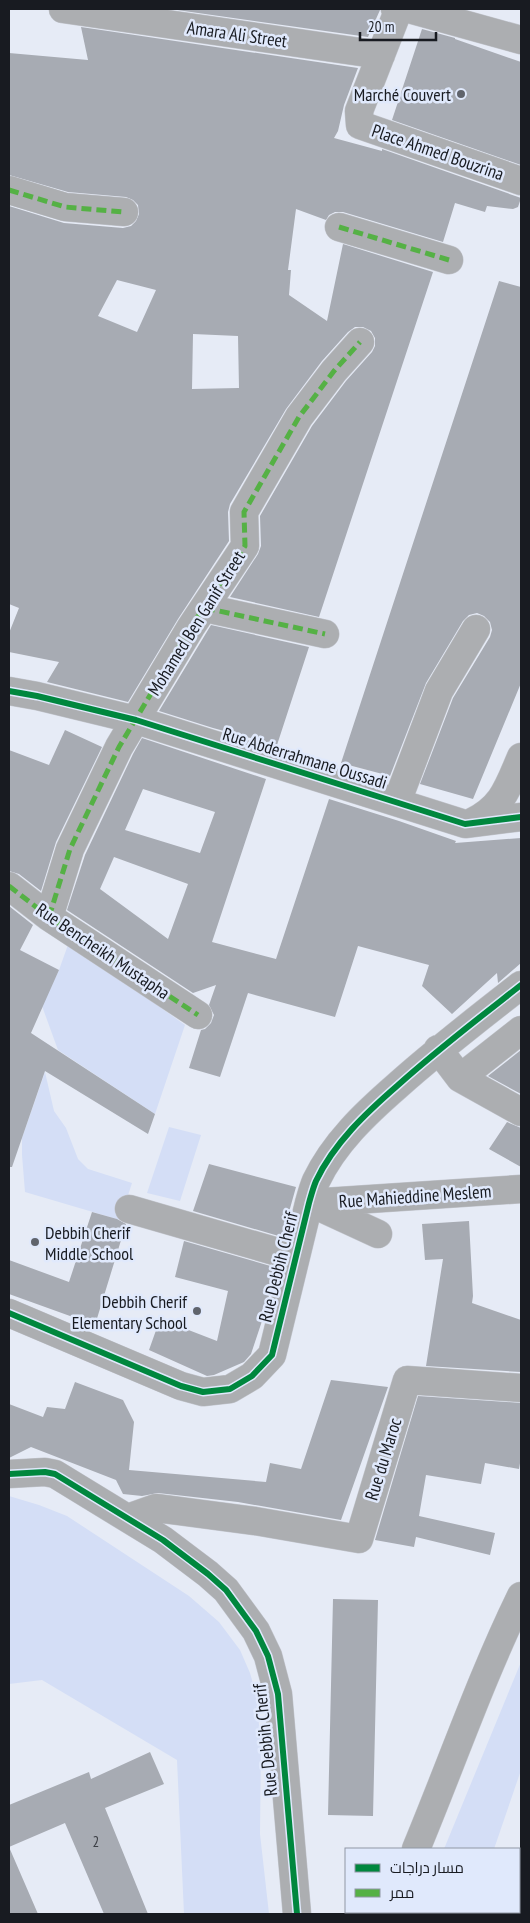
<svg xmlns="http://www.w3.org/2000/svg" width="530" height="1923" font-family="'PT Sans Narrow',Cairo,sans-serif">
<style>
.green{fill:#d4def6}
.building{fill:#a7abb3;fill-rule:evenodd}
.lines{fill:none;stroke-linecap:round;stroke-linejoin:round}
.minor-casing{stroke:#c3c6ce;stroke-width:29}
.minor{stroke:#acaeb1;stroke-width:28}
.quiet{stroke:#55b145;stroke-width:5;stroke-dasharray:10 5;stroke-linecap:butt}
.cycleway-casing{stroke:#e0e9fc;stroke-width:9}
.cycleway{stroke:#00873e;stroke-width:6}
.poi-dot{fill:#60646c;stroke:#e0e9fc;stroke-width:2}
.labels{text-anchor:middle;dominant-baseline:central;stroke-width:5;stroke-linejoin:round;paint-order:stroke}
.number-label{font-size:15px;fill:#3c3f46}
.street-label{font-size:18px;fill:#181b21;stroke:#e0e9fc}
.poi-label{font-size:18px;fill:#181b21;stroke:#e0e9fc;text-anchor:end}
</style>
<rect width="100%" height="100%" fill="#e6ebf6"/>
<path class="green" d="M69,942L185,1025L155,1114L58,1050L42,1006L59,970Z
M45,1072L54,1111L66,1128L78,1159L88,1169L132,1183L120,1220L25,1192L22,1155V1138Z
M169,1127L201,1135L180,1201L147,1193Z
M9,1496L39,1505L67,1516L189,1596L219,1622L240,1650L250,1673L256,1694L261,1745L260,1834L269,1914H184L177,1760L42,1680L9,1684Z
M521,1662V1770L494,1849H444Z"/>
<path class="building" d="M170,9H379L380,10L368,37Z
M81,27L358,68L344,105L338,131L334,138L382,151V149L521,198L518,207L513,209L487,206L485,212L455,203L443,242L343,212H335L329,215L326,220L296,209L288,270H291L289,295L327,321L343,244L433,272L319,617L230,597L258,554L261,546L260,516L312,426L346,381L372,352L375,346V338L371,331L363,327H355L348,332L322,361L286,409L230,504L228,512L229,541L178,619L128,702L47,682L59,662L9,652V633L19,608L9,604V206L64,223L123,228L131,226L136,221L139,214L138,205L133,200L126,197L68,192L9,175V53L88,60ZM117,280L156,290L137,332L98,316ZM193,334L238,336L239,388L192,389Z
M422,29L455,38V39L521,62V165L392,120Z
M499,281L521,287V683L473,799L420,784L453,698L490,637L492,630L490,622L484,616L477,613L469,615L463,621L426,683L390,776L341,763Z
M211,625L309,647L277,745L213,728L159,711Z
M65,730L102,747L56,842L41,891L19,874L9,871V750L49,765Z
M142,738L266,779L212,942L276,959L329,799L399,821L456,841L455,843L521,838V963L498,983L497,973L452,1014L422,986L429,965L358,946L335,1017L248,993L220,1077L189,1068L201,1030L205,1029L211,1023L214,1015L209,1005L216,985L193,993L67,910L85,855L133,754ZM143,789L215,812L200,853L125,830ZM114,857L188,884L168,939L100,889Z
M9,906L33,925L20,950L59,970L31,1033L155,1114L148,1134L45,1071L12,1167H9Z
M521,1050V1094L488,1076Z
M507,1122L521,1128V1167L489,1149Z
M209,1164L296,1187L282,1237L193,1211Z
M92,1212L117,1219L126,1224L95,1325L9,1294V1260L69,1282Z
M469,1221L473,1296L472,1303L521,1320V1372L426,1366L443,1259L425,1260L422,1224Z
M184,1241L274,1267L267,1306L251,1354L244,1362L214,1375L207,1376L149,1350L160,1319L217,1341L228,1291L175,1277Z
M331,1380L388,1387L341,1520L238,1502L158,1493L142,1496L123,1494L116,1480L31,1447L9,1458V1404L43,1417L47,1407L65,1409L75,1382L123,1400L134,1422L129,1470L266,1482L270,1463L301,1469Z
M418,1396L521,1403V1457L519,1469L485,1463L481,1484L426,1475L419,1516L495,1533L490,1555L416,1537L414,1547L375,1540Z
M333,1599L378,1600L373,1816L328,1815Z
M150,1752L164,1784L105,1808L148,1914H104L65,1823L9,1847L38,1914H9V1805L89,1772L91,1779Z"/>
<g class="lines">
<defs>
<path id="minor" d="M63,9L381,55
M395,9L398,11L359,111L360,125L521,181
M409,9L521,40
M9,190L65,207L124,212
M339,227L449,260
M205,608L325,634
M9,691L37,696L136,720L465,824L521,817
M397,802L439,691L476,629
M472,822C503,807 508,787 521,757
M9,886L49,917L198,1015
M49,917L70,849L119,747L191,627L245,546L244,512L299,417L334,371L360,342
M438,1049L460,1078L521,1112
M460,1078L521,1030
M309,1203L521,1189
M313,1204L378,1234
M129,1209L295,1257
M9,1313L181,1386L203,1392L230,1389L252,1376L272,1355L309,1203C311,1196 313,1188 316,1181C334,1143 366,1113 397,1086C437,1050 479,1018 521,985
M9,1474L45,1472L55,1474L163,1540L208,1574L226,1590L256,1631L268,1656L278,1694L297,1914
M128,1518L156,1508L255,1521L359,1539L407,1380L521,1388
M416,1849C451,1765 481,1678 521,1596
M519,1890L521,1884
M388,1914L390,1912
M509,1914L510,1912"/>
</defs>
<use href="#minor" class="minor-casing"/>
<use href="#minor" class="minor"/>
<path class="quiet" d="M9,190L65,207L124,212
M339,227L449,260
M205,608L325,634
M9,886L49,917L198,1015
M49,917L70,849L119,747L191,627L245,546L244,512L299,417L334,371L360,342"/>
<defs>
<path id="cycleway" d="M9,691L37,696L136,720L465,824L521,817
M9,1313L181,1386L203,1392L230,1389L252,1376L272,1355L309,1203C311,1196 313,1188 316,1181C334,1143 366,1113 397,1086C437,1050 479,1018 521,985
M9,1474L45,1472L55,1474L163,1540L208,1574L226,1590L256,1631L268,1656L278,1694L297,1914"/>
</defs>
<use href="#cycleway" class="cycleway-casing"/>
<use href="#cycleway" class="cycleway"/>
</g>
<g class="poi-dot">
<circle cx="461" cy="94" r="5"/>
<circle cx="35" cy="1242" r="5"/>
<circle cx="197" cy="1311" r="5"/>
</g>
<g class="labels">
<g class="number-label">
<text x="96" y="1841">2</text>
</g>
<g class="street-label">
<text transform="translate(237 34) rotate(8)">Amara Ali Street</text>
<text transform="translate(438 152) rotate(19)">Place Ahmed Bouzrina</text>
<text transform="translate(196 623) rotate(-58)">Mohamed Ben Ganif Street</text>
<text transform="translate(305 758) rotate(17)">Rue Abderrahmane Oussadi</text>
<text transform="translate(103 951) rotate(34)">Rue Bencheikh Mustapha</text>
<text transform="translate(415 1196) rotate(-4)">Rue Mahieddine Meslem</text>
<text transform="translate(278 1267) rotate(-76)">Rue Debbih Cherif</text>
<text transform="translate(383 1459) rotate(-73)">Rue du Maroc</text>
<text transform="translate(265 1740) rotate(-96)">Rue Debbih Cherif</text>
</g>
<g class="poi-label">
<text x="451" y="94">Marché Couvert</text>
<text x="45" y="1232" text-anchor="start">Debbih Cherif<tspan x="45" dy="21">Middle School</tspan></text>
<text x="187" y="1301">Debbih Cherif<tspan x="187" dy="21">Elementary School</tspan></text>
</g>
</g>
<rect width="530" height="1923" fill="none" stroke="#181b21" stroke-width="20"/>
<rect x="345" y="1848" width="175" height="65" fill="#e0e9fc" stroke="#9097a4"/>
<rect x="355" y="1864" width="25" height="8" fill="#00873e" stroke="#9097a4"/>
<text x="390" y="1873" font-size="15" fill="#181b21">مسار دراجات</text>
<rect x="355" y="1889" width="25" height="8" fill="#55b145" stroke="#9097a4"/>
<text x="390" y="1898" font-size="15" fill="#181b21">ممر</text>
<path d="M360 32v8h76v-8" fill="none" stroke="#181b21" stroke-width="2.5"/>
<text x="368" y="32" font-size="15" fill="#181b21" stroke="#e0e9fc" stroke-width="4" paint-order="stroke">20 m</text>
</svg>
